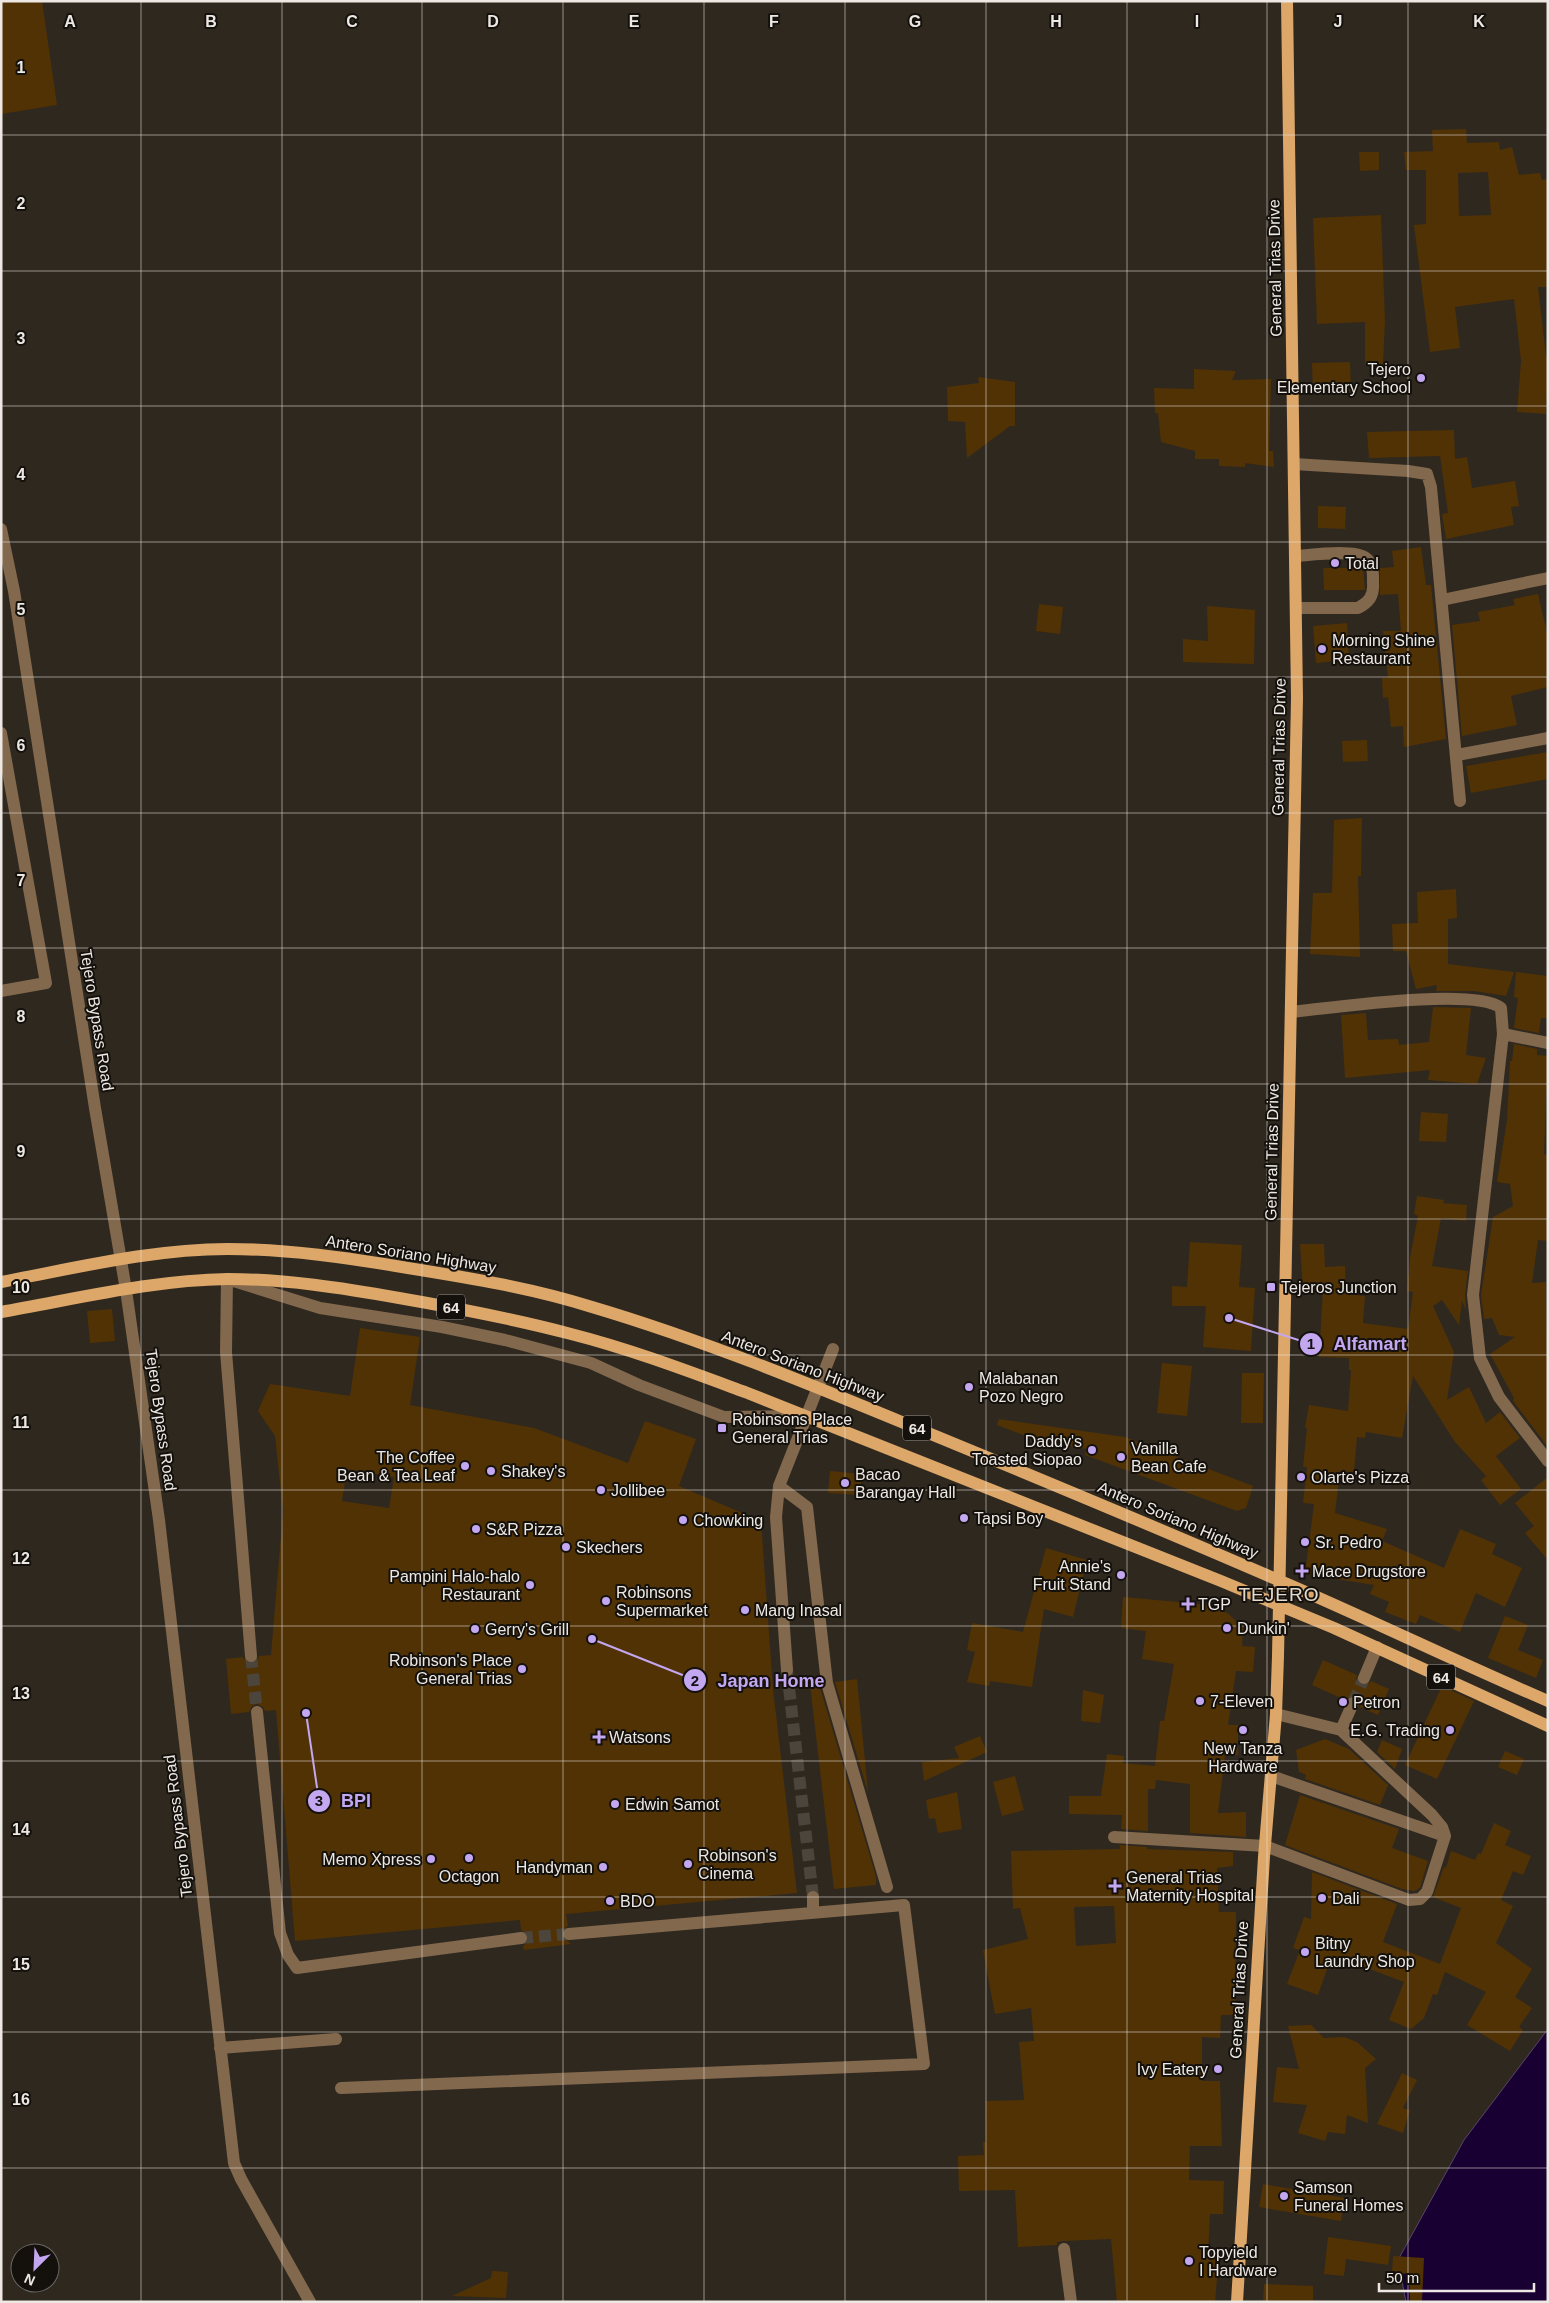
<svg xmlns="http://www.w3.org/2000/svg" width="1549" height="2303" font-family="Helvetica,sans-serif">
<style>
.water{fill:#190032;stroke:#594667}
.building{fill:#513205;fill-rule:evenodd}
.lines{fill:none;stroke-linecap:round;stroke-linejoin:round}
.minor-tunnel{stroke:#4c453c;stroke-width:12;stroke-dasharray:12 6;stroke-linecap:butt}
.minor{stroke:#82684c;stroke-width:12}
.major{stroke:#dca769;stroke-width:12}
.grid{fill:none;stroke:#ede8e3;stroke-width:1;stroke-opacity:0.55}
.poi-dot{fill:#c4a7f1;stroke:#14110d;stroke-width:2}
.labels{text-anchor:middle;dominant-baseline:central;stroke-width:4;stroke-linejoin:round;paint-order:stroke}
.shield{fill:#14110d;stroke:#aca8a3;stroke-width:1}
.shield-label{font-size:15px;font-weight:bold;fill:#ede8e3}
.street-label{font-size:16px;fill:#ede8e3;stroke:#14110d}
.poi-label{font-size:16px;fill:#ede8e3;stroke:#14110d;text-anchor:start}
.quarter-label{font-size:19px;letter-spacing:1px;fill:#e3d9ce;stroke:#14110d}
.grid-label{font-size:16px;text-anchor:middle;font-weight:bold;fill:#ede8e3;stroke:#14110d;stroke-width:4;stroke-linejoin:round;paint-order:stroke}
.leader{fill:none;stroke:#c4a7f1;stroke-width:2}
.callout-dot{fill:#c4a7f1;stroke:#14110d;stroke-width:2}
.mark-label{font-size:15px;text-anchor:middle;font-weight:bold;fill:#111}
.callout-label{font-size:18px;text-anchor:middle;font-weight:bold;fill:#c4a7f1;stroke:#14110d;stroke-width:4;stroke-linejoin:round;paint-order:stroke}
</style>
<rect width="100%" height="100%" fill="#2f281f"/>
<path class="water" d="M1548,2029V2302H1406L1398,2260L1464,2140Z"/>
<path class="building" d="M1,1H42L57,105L1,114Z
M1466,129L1467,143L1499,142L1500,150L1512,147L1519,175L1540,173L1542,180L1548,179V287H1538L1546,356L1548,357L1546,414L1517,412L1521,361L1514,299L1455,307L1460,348L1430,352L1414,225L1426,224V170H1406L1404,152L1433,151L1432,130ZM1488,172L1491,215L1459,216L1458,173Z
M1359,152H1379V170L1360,171Z
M1381,215L1385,321L1383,364H1365V322L1317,324L1313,218Z
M1350,362L1351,391L1313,393L1312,363Z
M1194,369L1236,371L1232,380L1271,379L1269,451H1273L1274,467L1245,463V467L1219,466V459H1195V451L1161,442L1158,413H1155L1154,388L1194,389Z
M978,377L1015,382V426H1010L967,458L965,422L948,421L947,387L979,383Z
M1454,430L1455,459L1467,457L1472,488L1515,481L1519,506L1511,507L1514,525L1446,539L1442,514L1448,513L1440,456L1369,458L1367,432Z
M1318,506L1346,507L1345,529L1318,528Z
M1421,547L1426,585H1431L1446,739L1404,747L1403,726L1391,727L1388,697L1383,698L1382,678H1388L1383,631H1401L1398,594L1380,595V568L1394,567L1392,551Z
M1323,568H1363L1365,590H1324Z
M1538,594L1548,637V687L1511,696L1517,725L1462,736L1452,625L1480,621L1478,612L1515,605L1513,599Z
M1039,604L1063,607L1060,634L1036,631Z
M1207,606L1255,610L1254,664L1183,662V639L1208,641Z
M1347,623L1349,660L1316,663L1313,626Z
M1367,740L1368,761L1343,762L1342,741Z
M1548,752V779L1471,793L1466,766Z
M1362,818L1361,876H1358L1360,957L1310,954L1313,893H1332L1334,820Z
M1456,889L1457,918L1448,919V964L1514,972L1506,996L1474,991H1436L1437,985L1416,989L1406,951H1393L1392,924L1418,923L1417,892Z
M1516,972L1548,976V1018H1541L1539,1033L1514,1028L1518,998L1514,997Z
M1433,1007L1471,1008L1466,1055L1486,1058L1477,1084L1428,1080L1430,1070L1345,1078L1341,1015L1366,1013L1368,1040L1398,1039L1399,1045L1429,1042Z
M1514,1044L1537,1049V1055L1548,1056L1544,1154L1548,1155V1241L1538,1240L1532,1283L1546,1282L1548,1447L1513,1401L1514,1398L1490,1354L1515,1337L1499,1335L1492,1318L1484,1319L1481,1295L1493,1217L1513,1206L1510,1184L1497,1182L1507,1120L1510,1061H1512Z
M1421,1112L1448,1114L1446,1142L1419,1141Z
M1417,1196L1444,1200L1443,1203L1467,1205L1466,1221L1441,1218L1432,1266L1468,1271L1465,1294L1466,1310L1462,1301L1459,1325L1442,1300L1433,1306L1454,1352L1447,1400L1469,1387L1486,1423L1500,1412L1520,1438L1496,1456L1521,1489L1500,1505L1481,1480L1486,1476L1455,1442L1413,1376L1402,1438L1366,1432L1365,1438L1357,1437L1354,1472L1340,1471L1335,1513L1387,1529L1382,1541L1444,1568L1460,1529L1496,1544L1492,1554L1522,1568L1505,1607L1476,1593L1460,1632L1420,1615L1416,1624L1385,1612L1389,1602L1370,1594L1374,1585L1305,1574L1314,1504L1303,1503L1307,1467H1303L1307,1428H1305L1309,1405L1348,1411L1351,1370H1349V1358L1319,1357L1323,1290H1303L1300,1244H1324L1325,1267L1345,1266L1346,1294L1365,1296L1363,1323L1408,1329L1413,1292L1407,1291L1410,1258L1418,1216L1414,1214Z
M1190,1242L1242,1245L1239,1287L1255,1288L1251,1351L1203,1347L1206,1306H1172V1286L1187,1287Z
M112,1309L115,1341L90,1343L87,1311Z
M360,1328L420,1337L410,1405L534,1428L628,1463L645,1421L696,1439L679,1486L761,1521L773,1689L797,1893L566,1914L568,1926L562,1930L561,1935L571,1944L524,1950L523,1946L528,1942L529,1936L527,1933L521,1930L520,1920L295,1941L276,1710L265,1711L263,1707L257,1704L252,1706L249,1712L231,1714L226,1659L243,1657L247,1663L252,1664L258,1660L259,1656L271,1655L283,1511L275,1436L258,1411L270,1384L350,1396ZM347,1469L394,1477L389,1508L342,1501Z
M1162,1363L1192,1366L1187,1416L1157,1413Z
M1242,1373H1264L1263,1423H1241Z
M999,1419L1125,1437L1253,1486L1246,1508L1237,1511L1085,1455L1087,1449L1039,1441L997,1425Z
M830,1471L862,1474L860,1495L828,1493Z
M1548,1477V1560L1525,1533L1534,1526L1515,1503Z
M1046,1548L1087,1560L1073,1617L1044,1609L1032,1687L990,1681L989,1686L967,1682L975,1652L967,1650L972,1623L1023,1632Z
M1123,1597L1211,1605L1229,1614L1243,1629L1242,1646L1255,1647L1253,1672L1236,1671L1228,1725H1238V1755H1225L1218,1813L1246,1812V1837L1190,1833V1784L1156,1780L1155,1789H1148V1831L1121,1829L1122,1815L1069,1814V1796H1101L1107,1754L1124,1756L1123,1763L1155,1766L1160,1721H1164L1174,1664L1142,1659L1146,1631L1121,1628Z
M1505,1616L1528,1625L1518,1650L1543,1660L1536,1678L1488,1658Z
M1323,1660L1357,1675L1356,1680L1360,1685L1366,1686L1371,1681L1389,1689L1378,1715L1360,1707L1361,1702L1357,1696L1352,1695L1345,1700L1312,1685Z
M857,1679L868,1792L835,1682Z
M819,1684L876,1877V1885L834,1889L810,1685Z
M1442,1686L1474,1701L1437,1779L1405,1765Z
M1083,1690L1104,1695L1100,1723L1081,1721Z
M980,1736L987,1752L924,1781L922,1762L959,1758L954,1747Z
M1325,1739L1349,1749L1388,1785L1380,1805L1305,1779L1306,1775L1299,1772L1296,1750Z
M1382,1740L1402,1749L1395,1769L1377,1752Z
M1505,1751L1524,1759L1517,1775L1498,1767Z
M1015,1776L1024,1810L1002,1816L993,1782Z
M957,1792L962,1829L938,1833L935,1818L929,1819L926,1800Z
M1300,1795L1399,1829L1392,1848L1428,1861L1420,1888L1414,1891L1402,1889L1285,1845Z
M1494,1823L1511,1831L1505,1845L1531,1856L1523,1875L1513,1871L1501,1900L1513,1906L1496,1943L1532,1969L1515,1997L1532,2008L1519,2027L1523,2030L1510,2051L1467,2025L1486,1992L1445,1972L1437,1995L1433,1994L1424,2018L1411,2029L1389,2020L1404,1982L1359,1965L1357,1969L1331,1958L1318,1995L1287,1984L1300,1950L1293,1948L1304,1917L1311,1919L1312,1872L1397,1904L1383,1942L1440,1964L1461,1908L1433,1897L1444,1867L1446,1868L1451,1851L1475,1860L1478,1853L1481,1854Z
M1120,1845L1147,1847V1849L1233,1852V1866L1217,1868L1219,1912H1236L1235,2015H1221L1220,2038L1202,2037V2081H1220L1222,2146H1190L1189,2180L1224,2181L1223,2214H1210L1208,2253L1219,2254L1215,2302H1117L1111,2239L1063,2241L1057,2242V2245L1018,2247L1015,2190L959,2191L958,2156L984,2155L983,2142H986L985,2101L1024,2100L1019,2042L1034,2041L1031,2008L995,2014L983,1950L1028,1939L1020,1908L1013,1909L1011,1851L1120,1849ZM1114,1906L1116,1943L1076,1946L1074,1907Z
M1311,2025L1324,2038L1344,2037L1357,2042L1376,2059L1365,2068L1368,2123L1347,2115L1345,2134L1328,2132L1325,2141L1298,2133L1307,2105L1273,2102L1277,2067L1299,2069L1288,2026Z
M1402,2073L1417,2080L1403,2108L1410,2110L1403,2133L1377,2124Z
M1263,2184L1345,2198L1341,2221L1259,2207Z
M1328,2237L1391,2246L1388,2265L1346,2259L1344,2276L1324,2274Z
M1393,2256L1424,2258L1422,2302H1410L1409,2274L1392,2273Z
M492,2271L508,2272L506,2298L452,2296L491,2278Z
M1264,2284L1313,2286V2302H1263Z"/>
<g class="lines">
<path class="minor-tunnel" d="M251,1656L257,1712
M787,1670L813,1897
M1353,1703L1364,1678
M521,1938L569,1934"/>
<path class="minor" d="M1294,464L1408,471L1427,474L1431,487L1460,801
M1,529L14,591L95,1108L126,1290L159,1520L234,2163L241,2179L310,2302
M1296,556C1311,555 1354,549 1366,558C1374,564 1373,575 1373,583C1374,596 1369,602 1358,608H1296
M1442,600L1548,578
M1,733L46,983L1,991
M1457,755L1548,738
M1291,1012C1331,1008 1474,987 1501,1008L1503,1034
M1548,1043L1503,1034L1473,1295L1480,1358L1499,1397L1548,1461
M779,1486L807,1507L827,1683L887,1887
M251,1656L226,1352L227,1279L320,1308L442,1327L505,1340L591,1363L639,1385L724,1417L806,1416
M787,1670L776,1517L779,1486L833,1349
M1364,1678L1377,1647
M257,1712L280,1933L288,1955L297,1968L521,1938
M1276,1714L1341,1730L1432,1815L1442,1827L1445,1836
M1341,1730L1353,1703
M1114,1837L1265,1846L1409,1900L1420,1899L1427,1892L1445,1836L1271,1776
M813,1912V1897
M220,2048L336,2039
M341,2088L924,2064L904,1905L569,1934
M1064,2249L1071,2302"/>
<path class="major" d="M1,1282C76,1268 152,1249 228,1249C288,1249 349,1258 408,1268C470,1278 532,1288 592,1307C710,1342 824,1390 938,1437C1052,1484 1165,1531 1278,1580C1369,1619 1457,1662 1548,1701
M1,1312C76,1299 152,1280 228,1279C285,1279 343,1288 399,1298C457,1308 514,1319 571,1334C630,1349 688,1371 745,1392L1221,1581L1334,1628L1548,1726
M1237,2302L1264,1857L1276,1714L1278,1656L1297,698L1287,1"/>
</g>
<path class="grid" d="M141,1V2302M282,1V2302M422,1V2302M563,1V2302M704,1V2302M845,1V2302M986,1V2302M1127,1V2302M1267,1V2302M1408,1V2302M1,135H1548M1,271H1548M1,406H1548M1,542H1548M1,677H1548M1,813H1548M1,948H1548M1,1084H1548M1,1219H1548M1,1355H1548M1,1490H1548M1,1626H1548M1,1761H1548M1,1897H1548M1,2032H1548M1,2168H1548"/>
<g class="poi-dot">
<circle cx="1421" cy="378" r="5"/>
<circle cx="1335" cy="563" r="5"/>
<circle cx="1322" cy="649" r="5"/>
<rect x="1266" y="1282" width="10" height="10" rx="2.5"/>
<circle cx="969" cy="1387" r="5"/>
<rect x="717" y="1423" width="10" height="10" rx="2.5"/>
<circle cx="1092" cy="1450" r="5"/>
<circle cx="1121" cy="1457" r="5"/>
<circle cx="465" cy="1466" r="5"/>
<circle cx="491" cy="1471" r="5"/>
<circle cx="1301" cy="1477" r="5"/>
<circle cx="845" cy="1483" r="5"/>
<circle cx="601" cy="1490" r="5"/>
<circle cx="964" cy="1518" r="5"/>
<circle cx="683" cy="1520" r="5"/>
<circle cx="476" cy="1529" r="5"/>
<circle cx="1305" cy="1542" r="5"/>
<circle cx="566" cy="1547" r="5"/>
<path d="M1299.5 1563.5h5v5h5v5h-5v5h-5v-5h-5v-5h5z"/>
<circle cx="1121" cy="1575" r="5"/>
<circle cx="530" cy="1585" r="5"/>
<circle cx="606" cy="1601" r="5"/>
<path d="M1185.5 1596.5h5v5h5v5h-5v5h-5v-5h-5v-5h5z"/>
<circle cx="745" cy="1610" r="5"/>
<circle cx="1227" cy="1628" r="5"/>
<circle cx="475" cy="1629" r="5"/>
<circle cx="522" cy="1669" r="5"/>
<circle cx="1200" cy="1701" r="5"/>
<circle cx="1343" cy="1702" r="5"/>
<circle cx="1243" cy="1730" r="5"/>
<circle cx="1450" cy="1730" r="5"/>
<path d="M596.5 1729.5h5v5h5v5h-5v5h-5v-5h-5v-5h5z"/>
<circle cx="615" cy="1804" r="5"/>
<circle cx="469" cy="1858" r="5"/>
<circle cx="431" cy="1859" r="5"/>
<circle cx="688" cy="1864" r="5"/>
<circle cx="603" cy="1867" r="5"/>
<path d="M1112.5 1878.5h5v5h5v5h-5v5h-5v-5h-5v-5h5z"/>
<circle cx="1322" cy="1898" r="5"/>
<circle cx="610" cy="1901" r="5"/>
<circle cx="1305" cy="1952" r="5"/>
<circle cx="1218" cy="2069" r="5"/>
<circle cx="1284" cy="2196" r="5"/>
<circle cx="1189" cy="2261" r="5"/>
</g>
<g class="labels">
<g class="shield">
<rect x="437" y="1294.5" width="28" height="25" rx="4"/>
<rect x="903" y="1415.5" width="28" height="25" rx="4"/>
<rect x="1427" y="1664.5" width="28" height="25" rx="4"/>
</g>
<g class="shield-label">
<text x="451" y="1307">64</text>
<text x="917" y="1428">64</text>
<text x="1441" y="1677">64</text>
</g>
<g class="street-label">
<text transform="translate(1275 268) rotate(-91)">General Trias Drive</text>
<text transform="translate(1279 747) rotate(-89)">General Trias Drive</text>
<text transform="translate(97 1020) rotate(81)">Tejero Bypass Road</text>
<text transform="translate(1272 1152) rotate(-89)">General Trias Drive</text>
<text transform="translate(411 1254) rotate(9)">Antero Soriano Highway</text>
<text transform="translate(803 1366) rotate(21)">Antero Soriano Highway</text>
<text transform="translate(161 1420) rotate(82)">Tejero Bypass Road</text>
<text transform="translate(1178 1520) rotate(23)">Antero Soriano Highway</text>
<text transform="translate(178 1826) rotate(-97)">Tejero Bypass Road</text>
<text transform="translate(1239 1990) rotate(-87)">General Trias Drive</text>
</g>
<g class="poi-label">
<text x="1411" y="369" text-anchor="end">Tejero<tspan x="1411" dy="18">Elementary School</tspan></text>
<text x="1345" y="563">Total</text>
<text x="1332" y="640">Morning Shine<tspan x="1332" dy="18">Restaurant</tspan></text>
<text x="1281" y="1287">Tejeros Junction</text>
<text x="979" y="1378">Malabanan<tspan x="979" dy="18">Pozo Negro</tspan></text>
<text x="732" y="1419">Robinsons Place<tspan x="732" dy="18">General Trias</tspan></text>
<text x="1082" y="1441" text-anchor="end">Daddy's<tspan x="1082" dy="18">Toasted Siopao</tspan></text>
<text x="1131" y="1448">Vanilla<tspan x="1131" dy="18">Bean Cafe</tspan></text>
<text x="455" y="1457" text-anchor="end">The Coffee<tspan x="455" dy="18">Bean &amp; Tea Leaf</tspan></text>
<text x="501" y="1471">Shakey's</text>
<text x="855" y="1474">Bacao<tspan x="855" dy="18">Barangay Hall</tspan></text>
<text x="1311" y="1477">Olarte's Pizza</text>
<text x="611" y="1490">Jollibee</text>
<text x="974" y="1518">Tapsi Boy</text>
<text x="693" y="1520">Chowking</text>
<text x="486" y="1529">S&amp;R Pizza</text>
<text x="1315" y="1542">Sr. Pedro</text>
<text x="576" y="1547">Skechers</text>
<text x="1111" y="1566" text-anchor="end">Annie's<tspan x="1111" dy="18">Fruit Stand</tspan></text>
<text x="1312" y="1571">Mace Drugstore</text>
<text x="520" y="1576" text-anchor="end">Pampini Halo-halo<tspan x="520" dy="18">Restaurant</tspan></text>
<text x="616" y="1592">Robinsons<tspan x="616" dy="18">Supermarket</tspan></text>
<text x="1198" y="1604">TGP</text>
<text x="755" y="1610">Mang Inasal</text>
<text x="1237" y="1628">Dunkin'</text>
<text x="485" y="1629">Gerry's Grill</text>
<text x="512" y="1660" text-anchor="end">Robinson's Place<tspan x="512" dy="18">General Trias</tspan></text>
<text x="1210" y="1701">7-Eleven</text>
<text x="1353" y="1702">Petron</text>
<text x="1440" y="1730" text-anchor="end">E.G. Trading</text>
<text x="609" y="1737">Watsons</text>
<text x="1243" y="1748" text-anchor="middle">New Tanza<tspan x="1243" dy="18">Hardware</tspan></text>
<text x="625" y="1804">Edwin Samot</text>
<text x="698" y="1855">Robinson's<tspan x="698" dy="18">Cinema</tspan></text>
<text x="421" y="1859" text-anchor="end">Memo Xpress</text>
<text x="593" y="1867" text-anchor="end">Handyman</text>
<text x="469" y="1876" text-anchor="middle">Octagon</text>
<text x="1126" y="1877">General Trias<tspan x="1126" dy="18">Maternity Hospital</tspan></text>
<text x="1332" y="1898">Dali</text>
<text x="620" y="1901">BDO</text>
<text x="1315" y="1943">Bitny<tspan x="1315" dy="18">Laundry Shop</tspan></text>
<text x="1208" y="2069" text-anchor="end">Ivy Eatery</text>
<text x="1294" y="2187">Samson<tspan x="1294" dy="18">Funeral Homes</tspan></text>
<text x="1199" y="2252">Topyield<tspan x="1199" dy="18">I Hardware</tspan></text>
</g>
<g class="quarter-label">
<text x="1279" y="1594">TEJERO</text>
</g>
</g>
<g class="grid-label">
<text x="70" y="27">A</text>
<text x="211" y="27">B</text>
<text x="352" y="27">C</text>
<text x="493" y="27">D</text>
<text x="634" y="27">E</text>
<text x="774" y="27">F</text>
<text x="915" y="27">G</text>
<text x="1056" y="27">H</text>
<text x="1197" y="27">I</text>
<text x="1338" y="27">J</text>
<text x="1479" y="27">K</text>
<text x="21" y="73">1</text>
<text x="21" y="209">2</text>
<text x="21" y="344">3</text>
<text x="21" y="480">4</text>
<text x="21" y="615">5</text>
<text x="21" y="751">6</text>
<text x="21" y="886">7</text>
<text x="21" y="1022">8</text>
<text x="21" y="1157">9</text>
<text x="21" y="1293">10</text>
<text x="21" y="1428">11</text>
<text x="21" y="1564">12</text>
<text x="21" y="1699">13</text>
<text x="21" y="1835">14</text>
<text x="21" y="1970">15</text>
<text x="21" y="2105">16</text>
</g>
<path class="leader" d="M1229 1318L1311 1344M592 1639L695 1680M306 1713L319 1801"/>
<g class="callout-dot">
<circle cx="1229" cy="1318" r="5"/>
<circle cx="592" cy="1639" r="5"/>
<circle cx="306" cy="1713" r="5"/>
<circle cx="1311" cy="1344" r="12"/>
<circle cx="695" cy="1680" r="12"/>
<circle cx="319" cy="1801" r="12"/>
</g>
<g class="mark-label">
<text x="1311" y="1349">1</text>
<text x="695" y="1686">2</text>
<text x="319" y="1806">3</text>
</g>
<g class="callout-label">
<text x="1370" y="1350">Alfamart</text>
<text x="771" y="1687">Japan Home</text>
<text x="356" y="1807">BPI</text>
</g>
<rect width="1549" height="2303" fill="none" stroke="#ede8e3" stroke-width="5"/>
<g transform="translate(35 2268) rotate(204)"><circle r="24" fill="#14110d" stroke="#6b6763"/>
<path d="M0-4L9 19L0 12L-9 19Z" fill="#c4a7f1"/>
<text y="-8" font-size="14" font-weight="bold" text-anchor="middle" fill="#ede8e3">N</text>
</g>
<path d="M1379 2283v8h155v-8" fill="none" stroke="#ede8e3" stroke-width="2.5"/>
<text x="1386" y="2283" font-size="15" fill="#ede8e3" stroke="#14110d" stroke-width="4" paint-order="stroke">50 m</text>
</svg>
